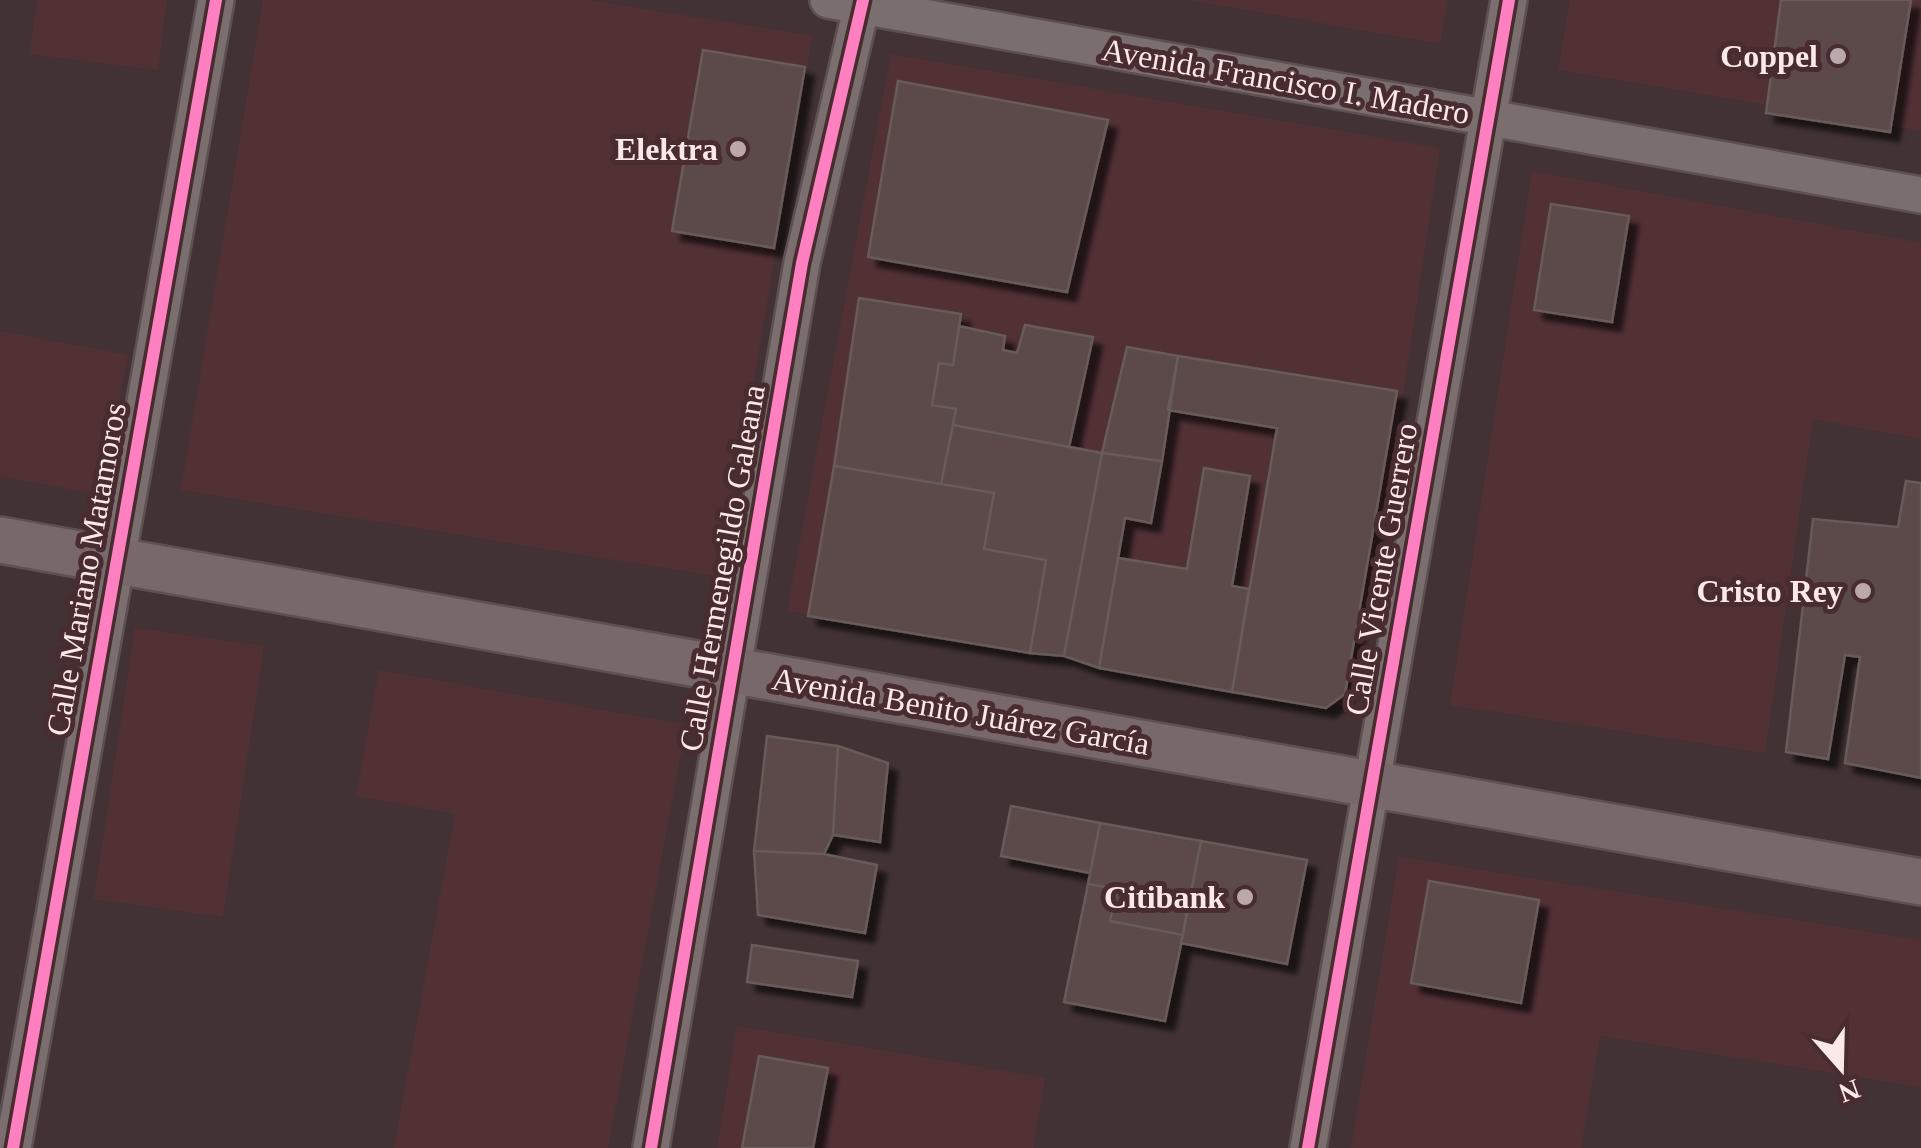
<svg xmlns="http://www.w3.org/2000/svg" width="1921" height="1148" font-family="'Times New Roman',serif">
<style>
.built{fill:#523135}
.building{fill:#5c4a48;stroke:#675b59;stroke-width:2.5;filter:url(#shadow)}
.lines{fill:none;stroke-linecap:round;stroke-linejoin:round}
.minor-casing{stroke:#5e5052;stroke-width:40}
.major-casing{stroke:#5e5052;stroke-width:50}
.minor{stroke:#7a6e6f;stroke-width:35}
.major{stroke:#78686b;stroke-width:45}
.cycleway-casing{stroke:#482c2f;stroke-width:19}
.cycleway{stroke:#ff80c0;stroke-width:12}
.poi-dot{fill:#baa8aa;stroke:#482c2f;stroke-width:4}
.labels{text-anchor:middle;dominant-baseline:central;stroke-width:10;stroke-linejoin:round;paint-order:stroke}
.poi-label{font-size:32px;font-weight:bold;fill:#fbe8e9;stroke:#482c2f;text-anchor:end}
.street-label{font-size:32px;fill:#fbe8e9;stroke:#482c2f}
</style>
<defs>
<filter id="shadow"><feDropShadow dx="9" dy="9" stdDeviation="2.5" flood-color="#0009"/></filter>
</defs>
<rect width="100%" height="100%" fill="#423234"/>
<path class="built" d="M37,0H167L158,70L30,54Z
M263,0H590L812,36L721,577L181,490Z
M1190,0H1448L1440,44Z
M1570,0H1921V131L1558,70Z
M891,54L1440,148L1356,709L787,611Z
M1532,171L1921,243V439L1813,419L1765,753L1450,705Z
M0,331L128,355L101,495L0,476Z
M135,628L264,646L223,917L94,899Z
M379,670L686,725L608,1148H394L455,814L356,796Z
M1399,857L1921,940V1087L1600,1036L1581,1148H1351Z
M737,1026L1045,1078L1033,1148H717Z"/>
<path class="building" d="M1781,0H1911L1890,132L1766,113Z
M703,50L805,67L774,248L672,231Z
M898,81L1108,120L1067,292L868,257Z
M1551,204L1629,216L1612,322L1534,310Z
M859,298L961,314L953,365L939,363L932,405L956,409L941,484L834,466Z
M1025,325L1093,337L1069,447L953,425L956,409L932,405L939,363L953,365L959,326L1005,336L1003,350L1017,353Z
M1127,347L1178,356L1162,461L1102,453Z
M1178,356L1397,391L1345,694L1326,708L1232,692L1277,428L1168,410Z
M953,425L1102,453L1064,656L1030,653L1046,560L984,549L994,493L941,484Z
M1102,453L1162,461L1151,523L1125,518L1099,668L1064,656Z
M834,466L994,493L984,549L1046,560L1030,653L808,616Z
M1204,468L1250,476L1232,586L1249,589L1232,692L1099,668L1118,558L1187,569Z
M1906,481L1921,483V778L1845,763L1860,657L1845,655L1828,759L1786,752L1813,519L1898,527Z
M767,736L838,746L833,835L824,854L754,851Z
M838,746L888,763L880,842L833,835Z
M1011,806L1100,823L1090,873L1001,856Z
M1100,823L1201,841L1183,935L1110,921L1117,889L1088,884Z
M1201,841L1307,860L1287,964L1181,943Z
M754,851L824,854L877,865L865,933L758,915Z
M1429,881L1539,900L1521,1003L1411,983Z
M1088,884L1117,889L1110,921L1183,935L1165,1021L1064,1002Z
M752,945L858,961L852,997L747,982Z
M759,1056L828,1068L813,1148H742Z"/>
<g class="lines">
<defs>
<path id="minor" d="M828,0L1921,195
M13,1148L216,0
M651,1148L802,263L863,0
M1308,1148L1509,0"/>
<path id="major" d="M0,540L1921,882"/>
</defs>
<use href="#minor" class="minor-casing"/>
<use href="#major" class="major-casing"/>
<use href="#minor" class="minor"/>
<use href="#major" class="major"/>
<defs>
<path id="cycleway" d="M13,1148L216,0
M651,1148L802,263L863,0
M1308,1148L1509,0"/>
</defs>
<use href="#cycleway" class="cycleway-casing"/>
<use href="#cycleway" class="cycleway"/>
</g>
<g class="poi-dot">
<circle cx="1838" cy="56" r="10"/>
<circle cx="738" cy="149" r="10"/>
<circle cx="1863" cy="591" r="10"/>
<circle cx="1245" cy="897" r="10"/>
</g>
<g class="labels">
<g class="poi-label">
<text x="1818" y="56">Coppel</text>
<text x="718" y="149">Elektra</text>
<text x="1843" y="591">Cristo Rey</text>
<text x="1225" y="897">Citibank</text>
</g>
<g class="street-label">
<text transform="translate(1286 81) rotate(10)">Avenida Francisco I. Madero</text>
<text transform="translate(722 568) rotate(-80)">Calle Hermenegildo Galeana</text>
<text transform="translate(86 569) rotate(-80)">Calle Mariano Matamoros</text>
<text transform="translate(1381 569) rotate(-80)">Calle Vicente Guerrero</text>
<text transform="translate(961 711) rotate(10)">Avenida Benito Juárez García</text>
</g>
</g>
<g transform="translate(1841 1068) rotate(160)" stroke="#482c2f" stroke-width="8" paint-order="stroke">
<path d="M0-8L18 38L0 25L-18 38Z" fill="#fbe8e9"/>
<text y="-15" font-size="28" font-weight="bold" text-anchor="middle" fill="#fbe8e9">N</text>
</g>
</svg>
